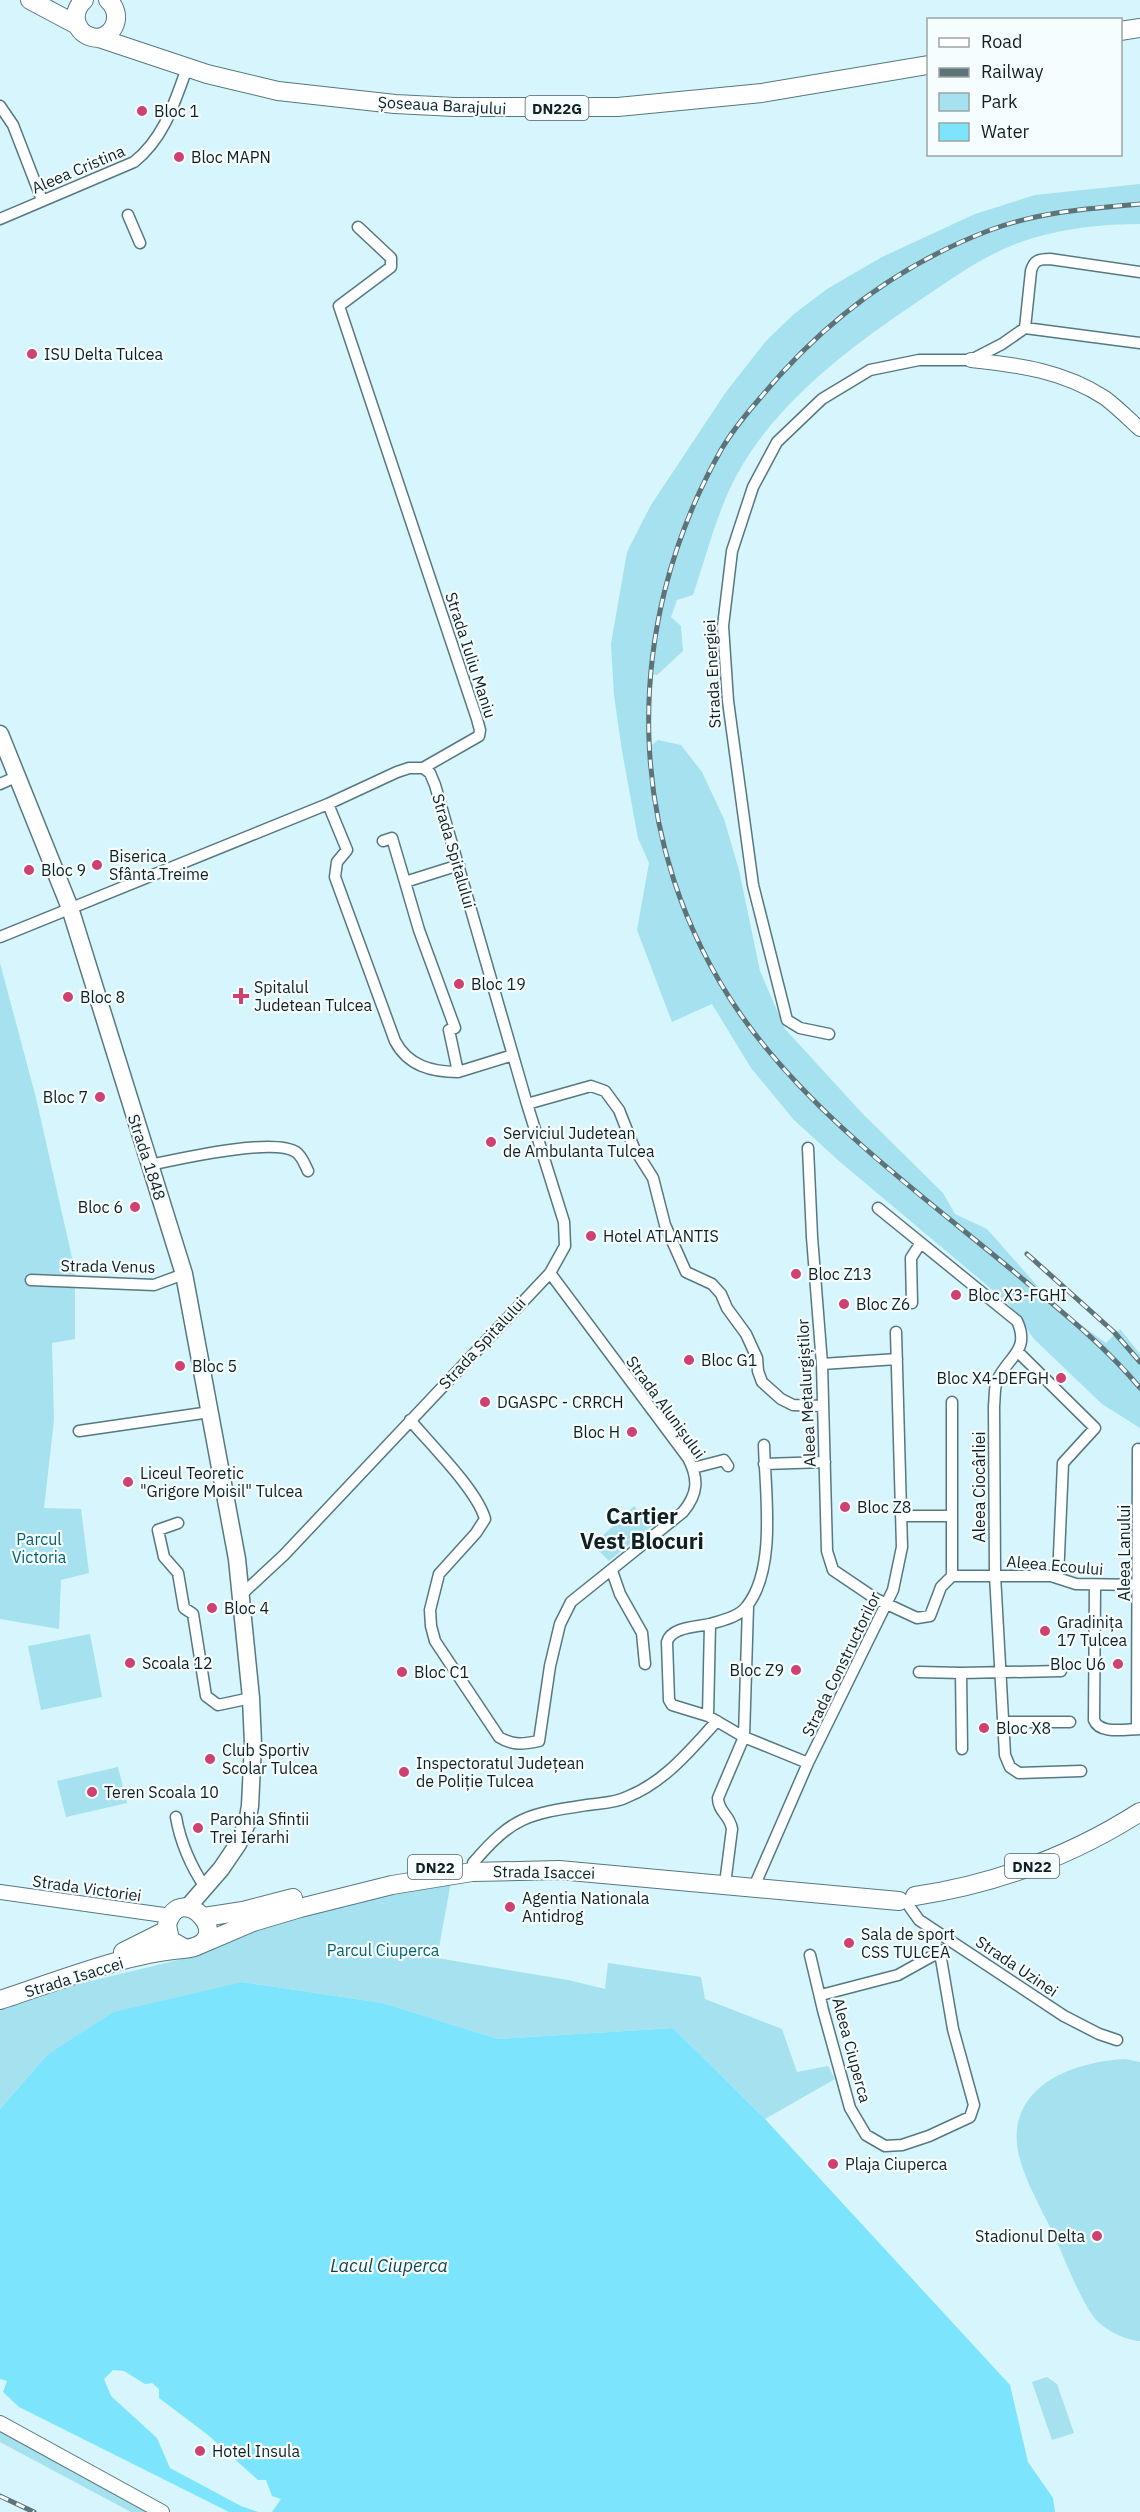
<svg xmlns="http://www.w3.org/2000/svg" width="1140" height="2512" font-family="'IBM Plex Sans',sans-serif">
<style>
.green{fill:#a5e1ef}
.water{fill:#7ce5fd}
.lines{fill:none;stroke-linecap:round;stroke-linejoin:round}
.minor-casing{stroke:#567881;stroke-width:13}
.tertiary-casing{stroke:#567881;stroke-width:16}
.secondary-casing{stroke:#567881;stroke-width:19}
.primary-casing{stroke:#567881;stroke-width:20}
.trunk-casing{stroke:#567881;stroke-width:20}
.minor{stroke:#fff;stroke-width:10}
.tertiary{stroke:#fff;stroke-width:14}
.secondary{stroke:#fff;stroke-width:16}
.primary{stroke:#fff;stroke-width:18}
.trunk{stroke:#fff;stroke-width:18}
.rail-casing{stroke:#5e7378;stroke-width:5}
.rail{stroke:#f6fdff;stroke-width:3;stroke-dasharray:9;stroke-linecap:butt}
.poi-dot{fill:#ce4171;stroke:#f6fdff;stroke-width:2}
.labels{text-anchor:middle;dominant-baseline:central;stroke-width:4.5;stroke-linejoin:round;paint-order:stroke}
.shield{fill:#f6fdff;stroke:#566265;stroke-width:1.5}
.shield-label{font-size:15px;font-weight:bold;fill:#112023}
.street-label{font-size:16px;fill:#112023;stroke:#f6fdff}
.poi-label{font-size:16px;fill:#112023;stroke:#f6fdff;text-anchor:start}
.park-label{font-size:16px;fill:#016272;stroke:#f6fdff}
.water-label{font-size:18px;font-style:italic;fill:#0d3f49;stroke:#f6fdff}
.district-label{font-size:22px;font-weight:bold;fill:#112023;stroke:#f6fdff}
</style>
<rect width="100%" height="100%" fill="#d6f5fc"/>
<path class="green" d="M1140,184V224C1103,224 1068,228 1033,238C995,249 961,272 929,294C860,340 787,392 743,464C719,503 708,551 693,595L677,600L671,617L681,626L683,651L657,675L651,674L649,747L658,740L681,745L702,772L724,819L739,870L760,971L785,1029L862,1113L943,1193L955,1214L987,1229L1056,1307L1106,1343L1120,1329L1140,1354V1428L1102,1404L1034,1339L1008,1303L839,1161L794,1120L751,1068L712,1004L672,1022L637,930L649,863L638,838L622,751L614,695L611,644L627,552L651,505L726,392L766,341L794,314L827,289L882,257L975,214L1035,195Z
M0,963L36,1098L75,1271V1339L52,1343L54,1420L44,1508L81,1509L89,1573L61,1580L59,1629L0,1619Z
M634,1506L652,1526L609,1561L593,1545Z
M90,1634L102,1697L41,1710L28,1646Z
M118,1767L127,1803L66,1817L57,1781Z
M451,1882L437,1958L568,1980L605,1989L608,1963L701,1977L705,1999L782,2029L797,2072L828,2066L835,2079L765,2119L673,2028L498,2039L383,2003L243,1982L47,2055L0,2109V2008L58,1989L178,1960L214,1944L302,1915Z
M1126,2059L1140,2062V2341C1124,2340 1102,2329 1093,2316C1077,2293 1065,2259 1053,2233C1040,2205 1013,2162 1017,2130C1023,2078 1083,2061 1126,2059Z
M1047,2377L1057,2384L1074,2433L1052,2440L1032,2382Z
M0,2431L146,2512H131L0,2442Z"/>
<path class="water" d="M243,1982L383,2003L498,2039L673,2028L765,2119L1010,2385L1028,2462L1053,2498L1055,2512H272L281,2499L272,2496L266,2480H258L208,2435L159,2398V2389L152,2383L145,2384L124,2371L113,2370L104,2379L111,2396L157,2438L170,2468L241,2506L258,2512H229L19,2407L3,2392L7,2381L0,2379V2109L47,2055L114,2012Z"/>
<g class="lines">
<defs>
<path id="minor" d="M0,106L13,125L42,200
M128,215L140,243
M0,219L134,162C164,138 174,104 187,68
M1025,328L1031,271C1034,260 1039,259 1050,259L1140,272
M0,784L18,776
M328,804L347,850L337,862L335,877L395,1041C408,1066 432,1072 458,1072
M383,841L392,838L405,882L459,865
M405,882L419,930L455,1028L449,1030L458,1072L513,1055
M0,937L328,804L397,772L409,768H423L479,736L480,730L477,719L339,306L391,267V258L358,227
M829,1034L800,1028L787,1020L753,885L728,701L723,626L732,551L753,487L777,442L822,399L870,370L919,360H971L1002,344L1025,328L1140,343
M527,1104L591,1086L605,1091L619,1110L634,1148L653,1178L665,1225L686,1272L712,1284L721,1294L727,1308L746,1334L757,1358L758,1371L762,1382L781,1399L793,1405L823,1406
M808,1148L812,1237L822,1364L827,1551L833,1570L876,1599L917,1618L930,1616L941,1587L952,1576H1051L1076,1584L1140,1585
M150,1165C178,1159 273,1137 296,1152C302,1156 305,1165 308,1171
M878,1208L1017,1321C1031,1351 1007,1357 997,1381C994,1388 995,1398 994,1406L995,1575L1005,1755L1010,1767L1019,1773L1081,1771
M31,1280L154,1285L184,1274
M912,1303L911,1258L920,1244
M1018,1352L1095,1428L1063,1463L1058,1578
M822,1364L897,1359
M952,1402V1576
M410,1420C430,1444 477,1490 485,1519L476,1533L439,1574L430,1610L431,1626L435,1641L499,1737C513,1746 524,1744 539,1741L550,1666L560,1624L571,1602L683,1512C698,1494 699,1479 688,1458L550,1273
M79,1431L210,1412
M764,1464L825,1462
M693,1468L724,1460L728,1466
M901,1516H952
M178,1523L158,1530L164,1557L178,1573L184,1608L193,1614L206,1696L218,1705L251,1698
M612,1571L620,1594L642,1633L645,1664
M1095,1585L1094,1720C1100,1735 1126,1729 1140,1729
M242,1594L284,1555L550,1273L565,1246L564,1222L527,1104L435,785L430,773L423,768
M710,1624C723,1620 739,1617 747,1606C777,1568 765,1491 764,1445
M919,1672L961,1673L1061,1671
M961,1673L962,1749
M708,1716L710,1624C696,1627 671,1627 667,1642L669,1700L672,1705L708,1716L744,1737L808,1763
M1003,1722H1070
M1137,1729L1138,1449
M176,1817C180,1841 191,1867 205,1887
M473,1863C513,1816 528,1814 587,1805C600,1803 616,1803 627,1797C665,1782 690,1750 717,1721
M726,1876L732,1829C730,1815 718,1812 718,1798L744,1737L748,1606
M753,1889L808,1763L893,1590L902,1547L896,1332
M909,1906L919,1920L1064,2016L1099,2034L1117,2040
M810,1955L823,2010L850,2108L866,2135L885,2146L902,2145L929,2136L970,2117L974,2105L953,2029L940,1953
M821,1995L898,1975L943,1950"/>
<path id="tertiary" d="M971,360C1019,365 1064,371 1105,398C1117,407 1129,419 1140,429
M0,1892L171,1916
M0,2423L162,2512"/>
<path id="secondary" d="M0,734L70,908L184,1274L237,1559L251,1698L253,1744L250,1806L247,1823L238,1844L221,1869L187,1908"/>
<path id="primary" d="M915,1896C996,1884 1071,1856 1140,1812
M204,1917L243,1911L293,1898
M199,1945L253,1922L300,1908L392,1885L472,1872L559,1870L899,1901
M123,1952L167,1930
M0,2000C55,1982 127,1953 183,1949C242,1944 180,1876 167,1925L170,1940L184,1948"/>
<path id="trunk" d="M30,0L77,25
M84,0C68,15 77,38 99,38C117,33 122,13 108,0
M1120,31L1140,28
M99,38L207,74L278,91L395,104L455,107H618L762,93L928,65"/>
</defs>
<use href="#minor" class="minor-casing"/>
<use href="#tertiary" class="tertiary-casing"/>
<use href="#secondary" class="secondary-casing"/>
<use href="#primary" class="primary-casing"/>
<use href="#trunk" class="trunk-casing"/>
<use href="#minor" class="minor"/>
<use href="#tertiary" class="tertiary"/>
<use href="#secondary" class="secondary"/>
<use href="#primary" class="primary"/>
<use href="#trunk" class="trunk"/>
<defs>
<path id="rail" d="M1140,204C1091,208 1040,212 993,229C901,263 823,322 761,397C747,413 732,431 721,450C620,629 623,845 741,1015C813,1118 929,1200 1025,1281C1065,1314 1107,1348 1140,1388
M1027,1254L1114,1332L1140,1362
M0,2496L34,2512"/>
</defs>
<use href="#rail" class="rail-casing"/>
<use href="#rail" class="rail"/>
</g>
<g class="poi-dot">
<circle cx="142" cy="111" r="6"/>
<circle cx="179" cy="157" r="6"/>
<circle cx="32" cy="354" r="6"/>
<circle cx="97" cy="865" r="6"/>
<circle cx="29" cy="870" r="6"/>
<circle cx="459" cy="984" r="6"/>
<path d="M238 987h6v6h6v6h-6v6h-6v-6h-6v-6h6z"/>
<circle cx="68" cy="997" r="6"/>
<circle cx="100" cy="1097" r="6"/>
<circle cx="491" cy="1142" r="6"/>
<circle cx="135" cy="1207" r="6"/>
<circle cx="591" cy="1236" r="6"/>
<circle cx="796" cy="1274" r="6"/>
<circle cx="956" cy="1295" r="6"/>
<circle cx="844" cy="1304" r="6"/>
<circle cx="689" cy="1360" r="6"/>
<circle cx="180" cy="1366" r="6"/>
<circle cx="1061" cy="1378" r="6"/>
<circle cx="485" cy="1402" r="6"/>
<circle cx="632" cy="1432" r="6"/>
<circle cx="128" cy="1482" r="6"/>
<circle cx="845" cy="1507" r="6"/>
<circle cx="212" cy="1608" r="6"/>
<circle cx="1045" cy="1631" r="6"/>
<circle cx="130" cy="1663" r="6"/>
<circle cx="1118" cy="1664" r="6"/>
<circle cx="796" cy="1670" r="6"/>
<circle cx="402" cy="1672" r="6"/>
<circle cx="984" cy="1728" r="6"/>
<circle cx="210" cy="1759" r="6"/>
<circle cx="404" cy="1772" r="6"/>
<circle cx="92" cy="1792" r="6"/>
<circle cx="198" cy="1828" r="6"/>
<circle cx="510" cy="1907" r="6"/>
<circle cx="849" cy="1943" r="6"/>
<circle cx="833" cy="2164" r="6"/>
<circle cx="1097" cy="2236" r="6"/>
<circle cx="200" cy="2451" r="6"/>
</g>
<g class="labels">
<g class="shield">
<rect x="525.5" y="96" width="63" height="24" rx="4.5"/>
<rect x="1005" y="1854" width="54" height="24" rx="4.5"/>
<rect x="408" y="1855" width="54" height="24" rx="4.5"/>
</g>
<g class="shield-label">
<text x="557" y="108">DN22G</text>
<text x="1032" y="1866">DN22</text>
<text x="435" y="1867">DN22</text>
</g>
<g class="street-label">
<text transform="translate(442 105) rotate(3)">Șoseaua Barajului</text>
<text transform="translate(78 169) rotate(-23)">Aleea Cristina</text>
<text transform="translate(471 655) rotate(72)">Strada Iuliu Maniu</text>
<text transform="translate(712 674) rotate(-93)">Strada Energiei</text>
<text transform="translate(454 851) rotate(74)">Strada Spitalului</text>
<text transform="translate(147 1157) rotate(72)">Strada 1848</text>
<text transform="translate(108 1266) rotate(1)">Strada Venus</text>
<text transform="translate(482 1343) rotate(-47)">Strada Spitalului</text>
<text transform="translate(806 1393) rotate(-93)">Aleea Metalurgiștilor</text>
<text transform="translate(666 1407) rotate(54)">Strada Alunișului</text>
<text transform="translate(979 1487) rotate(-90)">Aleea Ciocârliei</text>
<text transform="translate(1124 1553) rotate(-90)">Aleea Lanului</text>
<text transform="translate(1055 1565) rotate(5)">Aleea Ecoului</text>
<text transform="translate(841 1664) rotate(-64)">Strada Constructorilor</text>
<text transform="translate(544 1872) rotate(1)">Strada Isaccei</text>
<text transform="translate(87 1888) rotate(8)">Strada Victoriei</text>
<text transform="translate(1017 1966) rotate(34)">Strada Uzinei</text>
<text transform="translate(74 1977) rotate(-17)">Strada Isaccei</text>
<text transform="translate(852 2050) rotate(75)">Aleea Ciuperca</text>
</g>
<g class="poi-label">
<text x="154" y="111">Bloc 1</text>
<text x="191" y="157">Bloc MAPN</text>
<text x="44" y="354">ISU Delta Tulcea</text>
<text x="109" y="856">Biserica<tspan x="109" dy="18">Sfânta Treime</tspan></text>
<text x="41" y="870">Bloc 9</text>
<text x="471" y="984">Bloc 19</text>
<text x="254" y="987">Spitalul<tspan x="254" dy="18">Judetean Tulcea</tspan></text>
<text x="80" y="997">Bloc 8</text>
<text x="88" y="1097" text-anchor="end">Bloc 7</text>
<text x="503" y="1133">Serviciul Judetean<tspan x="503" dy="18">de Ambulanta Tulcea</tspan></text>
<text x="123" y="1207" text-anchor="end">Bloc 6</text>
<text x="603" y="1236">Hotel ATLANTIS</text>
<text x="808" y="1274">Bloc Z13</text>
<text x="968" y="1295">Bloc X3-FGHI</text>
<text x="856" y="1304">Bloc Z6</text>
<text x="701" y="1360">Bloc G1</text>
<text x="192" y="1366">Bloc 5</text>
<text x="1049" y="1378" text-anchor="end">Bloc X4-DEFGH</text>
<text x="497" y="1402">DGASPC - CRRCH</text>
<text x="620" y="1432" text-anchor="end">Bloc H</text>
<text x="140" y="1473">Liceul Teoretic<tspan x="140" dy="18">"Grigore Moisil" Tulcea</tspan></text>
<text x="857" y="1507">Bloc Z8</text>
<text x="224" y="1608">Bloc 4</text>
<text x="1057" y="1622">Gradinița<tspan x="1057" dy="18">17 Tulcea</tspan></text>
<text x="142" y="1663">Scoala 12</text>
<text x="1106" y="1664" text-anchor="end">Bloc U6</text>
<text x="784" y="1670" text-anchor="end">Bloc Z9</text>
<text x="414" y="1672">Bloc C1</text>
<text x="996" y="1728">Bloc X8</text>
<text x="222" y="1750">Club Sportiv<tspan x="222" dy="18">Scolar Tulcea</tspan></text>
<text x="416" y="1763">Inspectoratul Județean<tspan x="416" dy="18">de Poliție Tulcea</tspan></text>
<text x="104" y="1792">Teren Scoala 10</text>
<text x="210" y="1819">Parohia Sfintii<tspan x="210" dy="18">Trei Ierarhi</tspan></text>
<text x="522" y="1898">Agentia Nationala<tspan x="522" dy="18">Antidrog</tspan></text>
<text x="861" y="1934">Sala de sport<tspan x="861" dy="18">CSS TULCEA</tspan></text>
<text x="845" y="2164">Plaja Ciuperca</text>
<text x="1085" y="2236" text-anchor="end">Stadionul Delta</text>
<text x="212" y="2451">Hotel Insula</text>
</g>
<g class="park-label">
<text x="39" y="1539">Parcul<tspan x="39" dy="18">Victoria</tspan></text>
<text x="383" y="1950">Parcul Ciuperca</text>
</g>
<g class="water-label">
<text x="389" y="2265">Lacul Ciuperca</text>
</g>
<g class="district-label">
<text x="642" y="1515">Cartier<tspan x="642" dy="25">Vest Blocuri</tspan></text>
</g>
</g>
<rect x="927" y="18" width="195" height="138" fill="#f6fdff" stroke="#9aa5a7" stroke-width="1.5"/>
<rect x="939" y="38" width="30" height="9" fill="#ffffff" stroke="#9aa5a7" stroke-width="1.5"/>
<text x="981" y="48" font-size="18" fill="#112023">Road</text>
<rect x="939" y="68" width="30" height="9" fill="#5e7378" stroke="#9aa5a7" stroke-width="1.5"/>
<text x="981" y="78" font-size="18" fill="#112023">Railway</text>
<rect x="939" y="93" width="30" height="18" fill="#a5e1ef" stroke="#9aa5a7" stroke-width="1.5"/>
<text x="981" y="108" font-size="18" fill="#112023">Park</text>
<rect x="939" y="123" width="30" height="18" fill="#7ce5fd" stroke="#9aa5a7" stroke-width="1.5"/>
<text x="981" y="138" font-size="18" fill="#112023">Water</text>
</svg>
